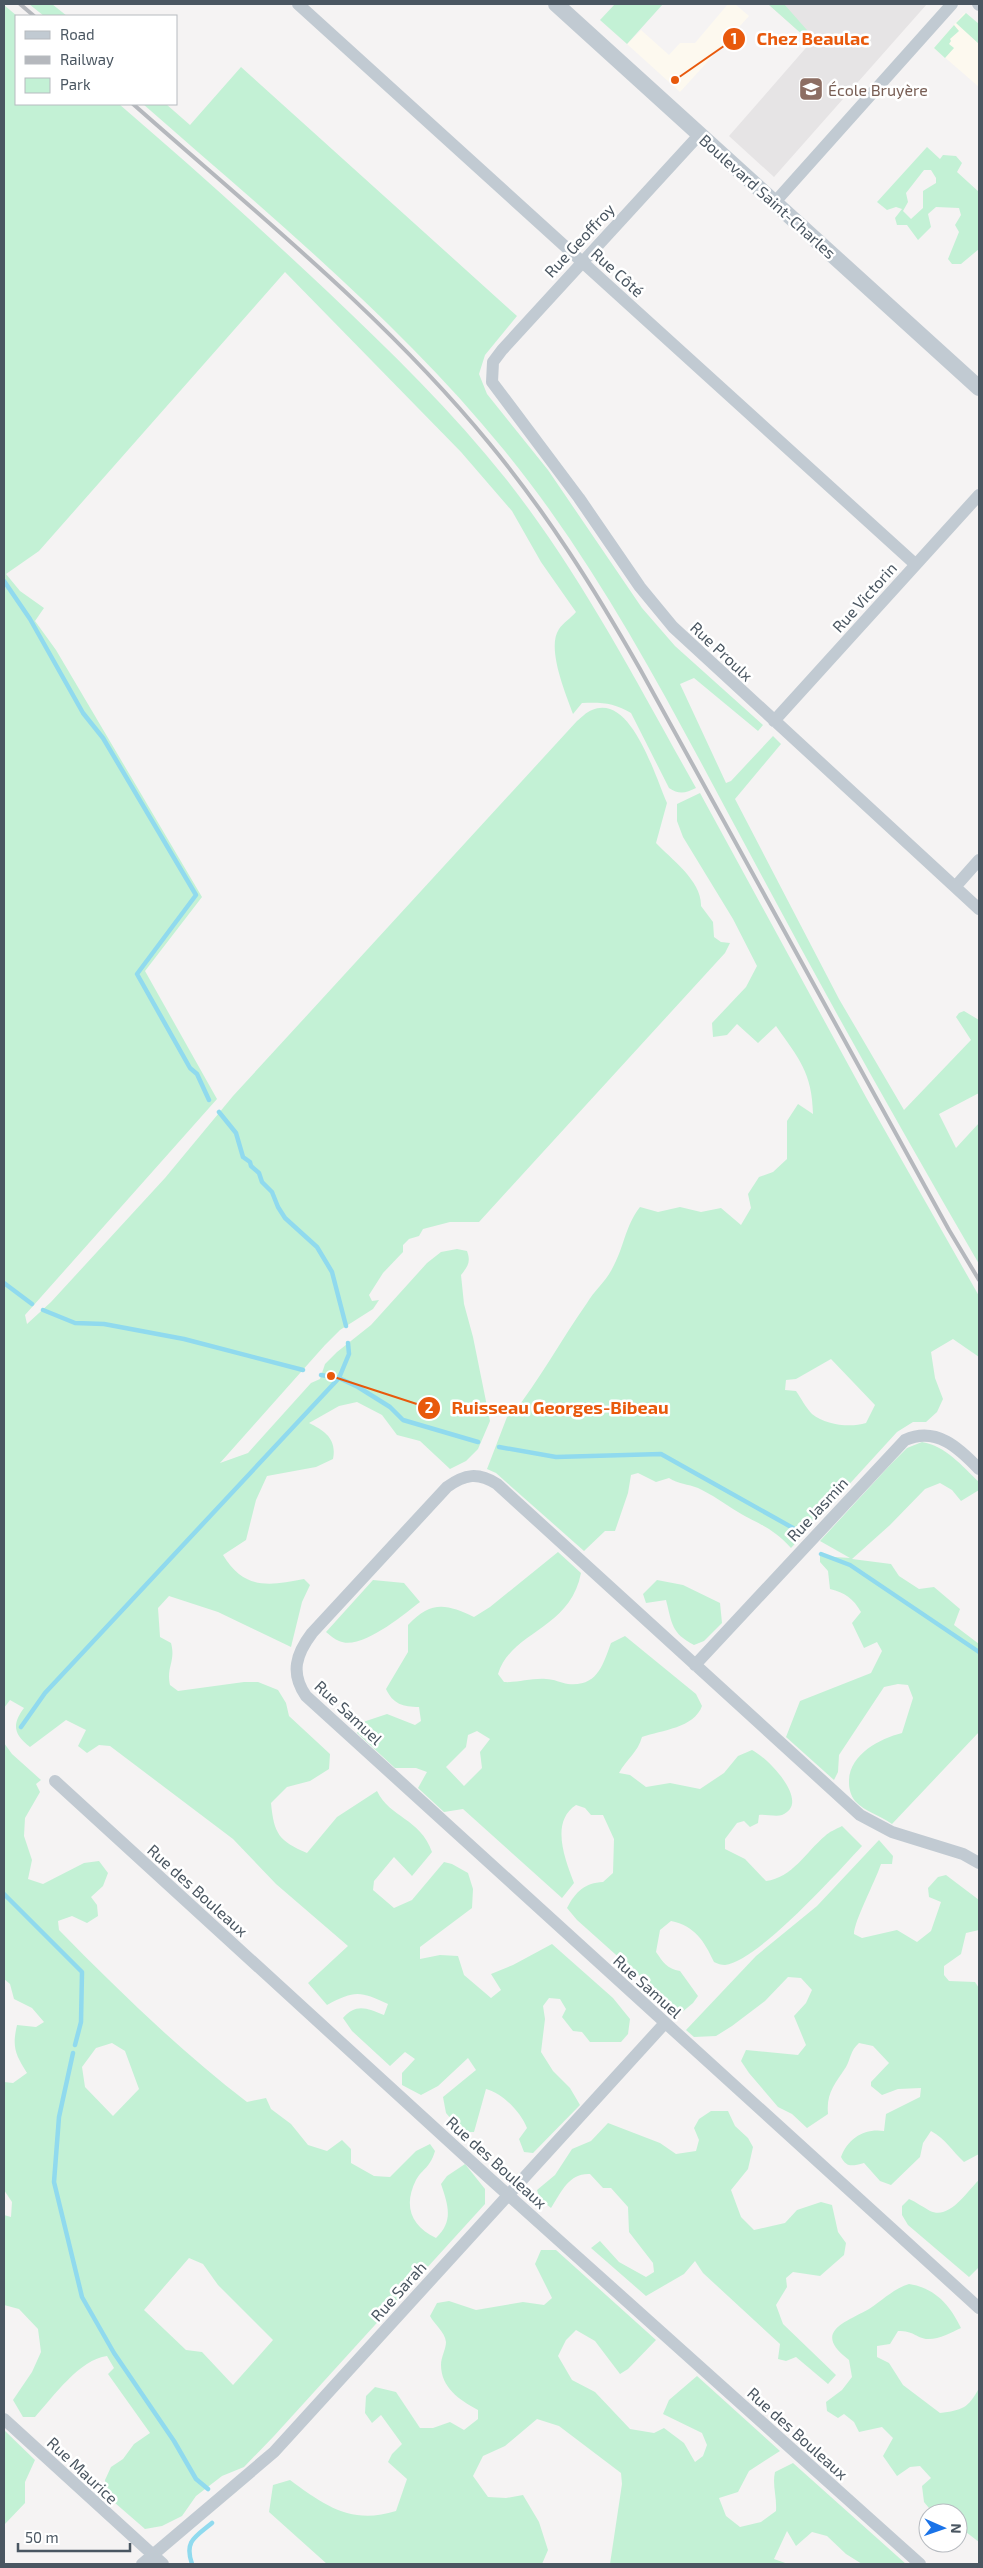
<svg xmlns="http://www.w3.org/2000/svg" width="983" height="2568" font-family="'Exo 2',sans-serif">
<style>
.commercial{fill:#fdf9ef}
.education{fill:#e6e4e5}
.green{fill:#c3f1d5;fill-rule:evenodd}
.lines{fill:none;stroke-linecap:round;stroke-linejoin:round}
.stream{stroke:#90daee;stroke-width:4.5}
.minor{stroke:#c1cad2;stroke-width:12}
.tertiary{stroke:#c1cad2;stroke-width:16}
.rail{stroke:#b5b8bd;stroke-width:4}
.labels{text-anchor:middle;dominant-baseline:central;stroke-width:5;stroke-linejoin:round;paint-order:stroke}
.education-label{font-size:16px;fill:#785e54;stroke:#fff;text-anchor:start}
.street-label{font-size:16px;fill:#4a5661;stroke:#fff}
.leader{fill:none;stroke:#e8590c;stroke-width:2}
.callout-dot{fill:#e8590c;stroke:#fff;stroke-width:2}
.mark-label{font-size:15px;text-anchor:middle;font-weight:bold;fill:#fff}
.callout-label{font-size:18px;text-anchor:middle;font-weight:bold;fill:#e8590c;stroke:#fff;stroke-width:5;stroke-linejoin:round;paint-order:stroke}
</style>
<rect width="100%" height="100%" fill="#f5f3f3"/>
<path class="commercial" d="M728,4H735L749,16L680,92L627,44L641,30L669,55L680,43H695Z
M964,13L979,24V87L934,48Z"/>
<path class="education" d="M768,4H927L774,177L729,136L811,42Z"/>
<path class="green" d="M29,4H52L67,16H44Z
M615,4H663L627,44L600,20Z
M768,4H784L814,38L813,44Z
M4,5L17,16L16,104H119C190,165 260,228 328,292C391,352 452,411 506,479C581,574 637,683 696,788C686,793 679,795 669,788L631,713C614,703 602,702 582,703L573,714C566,694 546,648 559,629C563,623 571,618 576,612L541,562L512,511L461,452L285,272L39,551L6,574L20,591L44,608L35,621L56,650L202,897L145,971L217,1099L25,1315L27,1324L51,1302L165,1178L233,1096L577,721C581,718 586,712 592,710C631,693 655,776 667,803L656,843C671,859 702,881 701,906L713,922L714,937L721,942L730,943L725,953L479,1222H450L423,1229L419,1236L409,1239L403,1245V1252L383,1273L369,1295L372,1301L379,1300L373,1309L340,1330L325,1345L220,1463L248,1453L311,1383L320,1379L325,1364L337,1352L371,1325L427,1263L441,1252L457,1249L467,1251C471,1262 468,1266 461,1275L464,1304L473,1337L490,1421L478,1449L466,1461L450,1469L420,1441L397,1435L382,1415L357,1402L339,1406L309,1423C325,1431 337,1439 333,1459L316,1467L267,1476L256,1500L246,1540L223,1555C244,1590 269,1586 304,1579L310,1585L302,1602L291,1647L218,1612L169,1596L158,1608L160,1637L171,1643C176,1661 166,1667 170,1685L178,1691L244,1682H258L278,1690L286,1703L289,1716L330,1754L329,1769L310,1781L287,1787L271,1803C274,1834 279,1841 307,1853L337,1817L377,1791C390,1818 420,1818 432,1852L412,1876L394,1857L374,1881L373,1890L394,1908L412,1900L444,1862L452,1864L468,1873L473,1889L472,1908L420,1947V1959L440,1955L458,1956L464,1975L491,1998L501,1990L491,1974L513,1965L552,1944L613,1998L630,2019L628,2034L621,2042H590L582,2032L573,2031L562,2017L566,2009L560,1999L549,1998L543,2006L545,2019L541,2052L553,2071L570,2088L580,2105L533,2153L524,2152L519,2139L527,2128C521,2113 503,2093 486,2089L474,2132H462L446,2113L443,2097L476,2070L468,2058L438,2086L421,2095L402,2085V2073L415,2059L405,2052L390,2066L352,2031L343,2018C356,2003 367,2008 384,2015L388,2004C360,1991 355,1990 327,2005L308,1983L348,1946L276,1884L233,1839L110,1746L99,1745L87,1753L78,1746L86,1730L66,1720L30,1747C13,1734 12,1724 24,1708L10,1700L4,1708Z
M966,13L979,24V44L956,23Z
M954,25L959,31L950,39L951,41L949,44L954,48L945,58L934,48Z
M241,67L517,316L485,355L479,374L487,394L548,470L642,608L675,646L763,725L758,731L694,678L680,684L726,783L731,781L773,736L781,744L735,799L839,999L904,1110L971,1040L956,1017L959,1013L964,1011L979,1020V1093L939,1114L956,1148L979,1123V1264C900,1128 823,991 749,852C675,715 603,571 504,450C399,321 267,213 143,104H166L190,125Z
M927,147L940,159L943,155L956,156L962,163L957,172L979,192V249L961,264H952L948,259L959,232L955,225L961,215L959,208L936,207L928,214L931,227L918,240L907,225H897L895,218L902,209L896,207L887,210L877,202ZM924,170H931L936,178V183L923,191V208L911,219L903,211L908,202L906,193Z
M700,793L867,1099L979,1296V1357L953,1339L931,1352L935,1378L943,1399L937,1412L926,1422H913L897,1432L791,1548C772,1527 760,1525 738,1512C725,1504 711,1494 698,1488C688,1484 678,1484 669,1478L656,1482L638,1473L631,1475L628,1493L615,1531H605L584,1551L496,1473L487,1469L507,1417L512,1415C540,1379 561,1340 587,1303C594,1291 606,1281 612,1269C624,1248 625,1226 640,1207L658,1212L680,1207L701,1212L721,1208L741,1225L751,1208L748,1194L759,1177L773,1172L787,1159V1121L798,1104L813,1114C812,1072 799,1059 776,1026L758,1043L737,1024L727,1035L713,1037L712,1023L746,987L757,966L733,919L683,837L677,821V804ZM831,1359L875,1405L866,1423C850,1428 826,1425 812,1414C806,1408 801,1398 796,1391L785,1390L786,1380L796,1379Z
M922,1442C946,1446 962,1466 979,1482V1490L961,1501L952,1490L940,1483L925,1489L890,1525L852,1559L891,1564L899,1576L919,1589L934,1587L960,1609L954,1625L979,1644V1732L892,1824C880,1815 865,1812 855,1801C851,1796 849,1789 849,1783C848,1755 879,1739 902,1733L913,1698L908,1685L898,1684L884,1687L839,1755L838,1772L834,1780L786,1737L800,1701L871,1673L882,1651L877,1642L864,1648L852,1623L861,1612C853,1598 845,1593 830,1589L828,1571L820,1562V1556L850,1558L820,1541L890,1465L907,1448Z
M558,1552L581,1573C570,1630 511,1631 498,1674L504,1682C518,1683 531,1678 546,1679C554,1679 561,1683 568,1684C598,1687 603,1664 611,1643L625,1636L696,1694L702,1706C694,1728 662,1730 642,1737C638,1752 626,1760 619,1773L630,1775L646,1787L670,1783L700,1789L724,1773L738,1756L752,1750C768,1758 812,1803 782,1815C776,1817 765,1814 759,1815L758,1823L750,1827L744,1821L737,1823L725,1839V1849L745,1859L766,1881C792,1878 806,1852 825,1836C829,1832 836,1829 842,1826L862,1846C837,1873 758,1961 725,1965C721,1965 718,1964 714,1962C704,1941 695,1926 671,1921L660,1930L656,1952C663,1962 667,1969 680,1971L698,1996L693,2003L681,2013L577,1920L567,1908C576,1891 585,1883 603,1882L613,1873L614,1839L603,1815H591L585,1808L576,1805C550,1822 565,1859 574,1883L562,1898L463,1809L444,1812L418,1788L427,1772L416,1768H395L357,1733L363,1722L387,1714L415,1725L421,1721L419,1707C403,1707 393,1704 386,1689L408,1652V1625C431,1600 447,1604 474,1617L490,1607ZM477,1731L490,1739L480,1752L482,1768L464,1786L446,1767L466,1747L468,1735Z
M373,1580L404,1583L420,1602C403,1615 361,1651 339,1641C334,1639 330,1635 326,1632Z
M657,1580L683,1585L720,1603L722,1623L704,1641L694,1645C671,1633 672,1623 666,1600L646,1603L643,1594Z
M4,1743L12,1754L41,1780L36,1784L40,1792L25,1818L24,1836L32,1860L28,1879L43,1884L84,1863L99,1861L108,1873L103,1886L91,1897L97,1905L98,1916L87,1923L72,1916L58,1921L59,1930C118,1990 179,2050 247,2102L266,2098L271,2109L291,2124L308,2145L327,2151L342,2140L351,2149V2163L374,2176L390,2177L416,2151L430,2144L435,2151C430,2168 423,2168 416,2180C403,2206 411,2226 436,2238C454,2221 448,2205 441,2184L447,2176L465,2164L485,2189V2204L274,2436L244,2467L222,2476L196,2496L182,2516L162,2526L145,2529L107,2496L105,2480L111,2467L123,2459L134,2444L150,2433L108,2374L114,2368L107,2356C80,2359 53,2397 35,2417H23L13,2400L32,2372L41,2352L38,2329L19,2309L4,2305V2215L11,2217L12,2202L4,2190V2082L13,2083L27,2073C15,2054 12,2047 17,2025L36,2027L44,2022L32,2008L14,1999L10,1984L4,1979ZM112,2043L125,2051L139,2089L113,2116L85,2087L82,2067L96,2048ZM189,2258L203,2264L218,2285L273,2340L233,2385L202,2352L186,2350L144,2310Z
M879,1840L893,1856L892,1864H881C875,1882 854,1921 854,1934L862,1938L897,1930L917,1942L931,1931L941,1902L929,1897L928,1888L938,1877L946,1875L979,1900V1930L966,1933L961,1954L944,1966V1975L949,1981L975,1982L979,1988V2154L964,2162C952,2151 946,2139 931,2131L923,2143L920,2157L891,2185L880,2181L864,2163C852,2166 847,2168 841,2157C848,2138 865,2128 884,2131L886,2114L920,2097L921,2088L898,2089L882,2095L871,2086V2082L889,2063L873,2046L859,2043C850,2051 851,2058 846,2067C835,2084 826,2093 828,2114L807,2128L792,2114L778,2107L749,2073L741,2061L746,2050L798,2055L806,2045L794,2016L806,2003L812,1990L801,1978L788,1977L765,2001L732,2026L716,2036L694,2037L686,2030L756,1956L817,1906Z
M711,2111H728L735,2126L748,2138L753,2147L748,2169L731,2190L741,2217L754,2230L785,2223L797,2210L821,2202L832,2205L838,2232L846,2243L844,2255L820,2276L793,2272L786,2278L787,2287L776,2305L783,2324L836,2375L828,2384L796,2357L786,2361L778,2359L780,2344L703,2273L695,2261L684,2274L646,2296L591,2248L600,2241L619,2262L646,2277L654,2272L653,2263L629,2232L628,2207L611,2188H603L590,2174C569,2173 562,2191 551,2208L540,2199L537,2190L555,2175L572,2149L591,2141L608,2123L660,2143L676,2154L696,2151L699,2140L694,2128L699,2119Z
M979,2180V2267L969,2277L908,2225L902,2215V2206L909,2199C916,2202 923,2207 930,2211C950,2220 966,2192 979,2180Z
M541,2250H556L656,2340L628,2369L620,2374L595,2341L576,2330L566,2340L558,2356L572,2380L595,2392L630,2429L654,2433L664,2428L684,2443L695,2462L703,2456L707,2445L702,2433L663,2414L669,2400L697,2376L780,2451L749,2471L738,2492L719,2498L726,2516L740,2527L761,2522L776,2511C777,2497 772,2485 775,2472L793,2463L906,2564H862L846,2554L827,2536L812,2532L796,2546L787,2531L774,2559L788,2564H610L622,2484L621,2473L559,2426L537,2419L505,2446L483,2456L473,2476L488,2497L506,2498L523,2495L539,2522L548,2550L542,2564H327L269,2512L273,2485L290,2480C325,2506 352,2525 396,2511L407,2479L388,2462L392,2454L402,2444L381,2415L372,2423L365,2413L366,2396L375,2387L396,2392L420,2428H433L450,2422L464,2430L478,2419V2410C459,2400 441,2387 441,2365C441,2357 446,2349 446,2342C445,2332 434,2324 430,2316L437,2303L449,2301L476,2310L523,2302L544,2305L552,2298L535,2264Z
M909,2284C935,2288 950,2305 961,2328C950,2333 939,2340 926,2339C915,2337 914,2331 898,2331L890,2344L877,2346V2357L889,2363L903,2385L940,2413C962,2410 968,2409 979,2388V2542L958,2526V2513H933L924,2502L922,2486L931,2478L920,2466L910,2467L897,2476L883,2456L893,2438L882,2427L859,2432L854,2422L844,2414L838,2418L827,2411L826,2402L842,2390L852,2377L849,2360C812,2332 844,2323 869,2309C883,2300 893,2289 909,2284Z
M4,2430L35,2460L25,2482V2503L4,2525Z"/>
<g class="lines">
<path class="stream" d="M4,581L30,619L83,713L103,738L196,895L137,974L190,1068L197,1074L209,1100
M219,1112L236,1133L243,1157L250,1162L251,1166L259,1173L262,1182L272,1192L278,1207L285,1218L317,1247L332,1272L346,1326
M4,1283L32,1304
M43,1310L75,1323L104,1324L184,1339L303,1370
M321,1375L339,1378L358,1387L390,1407L403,1420L478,1442
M499,1447L556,1457L661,1454L793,1528
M821,1554L850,1565L979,1652
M21,1727L45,1693L339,1378L349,1354L348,1343
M4,1894L82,1972L81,2022L75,2045
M73,2053L59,2117L54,2182L82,2297L114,2353L174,2441L196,2479L208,2489
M192,2564C184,2541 195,2537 212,2523"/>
<path class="minor" d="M298,4L915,564
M978,4L979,5
M700,134L502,350L493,362L492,382L579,498L640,587L673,627L979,909
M775,202L952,4
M774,721L979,495
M955,887L979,860
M695,1665L905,1440C936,1426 959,1448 979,1469
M55,1781L487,2176L920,2564
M979,1863L963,1854L892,1832L860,1815L497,1484C478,1472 465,1474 447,1487L312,1633C296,1654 290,1673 306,1696L979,2308
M4,2419L163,2564
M142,2564L274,2452L665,2023"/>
<path class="tertiary" d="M556,4L979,388"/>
<path class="rail" d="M20,4L34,16
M133,104C255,212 385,316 489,443C547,513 595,590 640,669L949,1230L979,1280"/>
</g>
<defs>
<symbol id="school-square" viewBox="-11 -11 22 22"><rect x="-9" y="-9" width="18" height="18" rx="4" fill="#8d6e63" stroke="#fff"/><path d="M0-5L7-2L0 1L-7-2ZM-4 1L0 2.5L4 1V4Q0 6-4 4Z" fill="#fff"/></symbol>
</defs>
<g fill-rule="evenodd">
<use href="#school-square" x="797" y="75" width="28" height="28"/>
</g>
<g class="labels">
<g class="education-label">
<text x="828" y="89">École Bruyère</text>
</g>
<g class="street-label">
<text transform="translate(768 196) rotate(42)">Boulevard Saint-Charles</text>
<text transform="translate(579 240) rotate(-47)">Rue Geoffroy</text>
<text transform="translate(618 272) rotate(42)">Rue Côté</text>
<text transform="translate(864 597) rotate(-48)">Rue Victorin</text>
<text transform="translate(722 651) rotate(43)">Rue Proulx</text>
<text transform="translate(817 1509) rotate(-47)">Rue Jasmin</text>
<text transform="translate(349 1712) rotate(43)">Rue Samuel</text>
<text transform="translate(198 1890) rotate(42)">Rue des Bouleaux</text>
<text transform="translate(648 1986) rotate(42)">Rue Samuel</text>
<text transform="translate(497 2162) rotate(42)">Rue des Bouleaux</text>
<text transform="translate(398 2291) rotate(-48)">Rue Sarah</text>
<text transform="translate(798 2433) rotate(42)">Rue des Bouleaux</text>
<text transform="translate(83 2470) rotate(43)">Rue Maurice</text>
</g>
</g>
<path class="leader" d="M675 80L734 39M331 1376L429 1408"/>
<g class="callout-dot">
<circle cx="675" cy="80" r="5"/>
<circle cx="331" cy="1376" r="5"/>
<circle cx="734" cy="39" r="12"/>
<circle cx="429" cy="1408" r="12"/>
</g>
<g class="mark-label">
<text x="734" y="44">1</text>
<text x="429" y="1413">2</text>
</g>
<g class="callout-label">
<text x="813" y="45">Chez Beaulac</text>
<text x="560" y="1414">Ruisseau Georges-Bibeau</text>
</g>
<rect width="983" height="2568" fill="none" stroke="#4a5661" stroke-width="10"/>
<rect x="15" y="15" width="162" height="90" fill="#ffffff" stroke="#b7bbc0"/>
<rect x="25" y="31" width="25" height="8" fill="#c1cad2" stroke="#b7bbc0"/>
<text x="60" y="40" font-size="15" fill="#4a5661">Road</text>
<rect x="25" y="56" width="25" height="8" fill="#b5b8bd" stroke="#b7bbc0"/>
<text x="60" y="65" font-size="15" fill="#4a5661">Railway</text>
<rect x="25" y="78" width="25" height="15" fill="#c3f1d5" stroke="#b7bbc0"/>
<text x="60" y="90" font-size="15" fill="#4a5661">Park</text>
<g transform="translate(943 2528) rotate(92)"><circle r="24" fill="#ffffff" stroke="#b7bbc0"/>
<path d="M0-4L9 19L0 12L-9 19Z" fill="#1a73e8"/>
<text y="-8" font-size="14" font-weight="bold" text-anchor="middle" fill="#4a5661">N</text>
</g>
<path d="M18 2543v8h112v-8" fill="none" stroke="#4a5661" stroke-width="2.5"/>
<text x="25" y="2543" font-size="15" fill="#4a5661" stroke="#ffffff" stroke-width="4" paint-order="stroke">50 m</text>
</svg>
